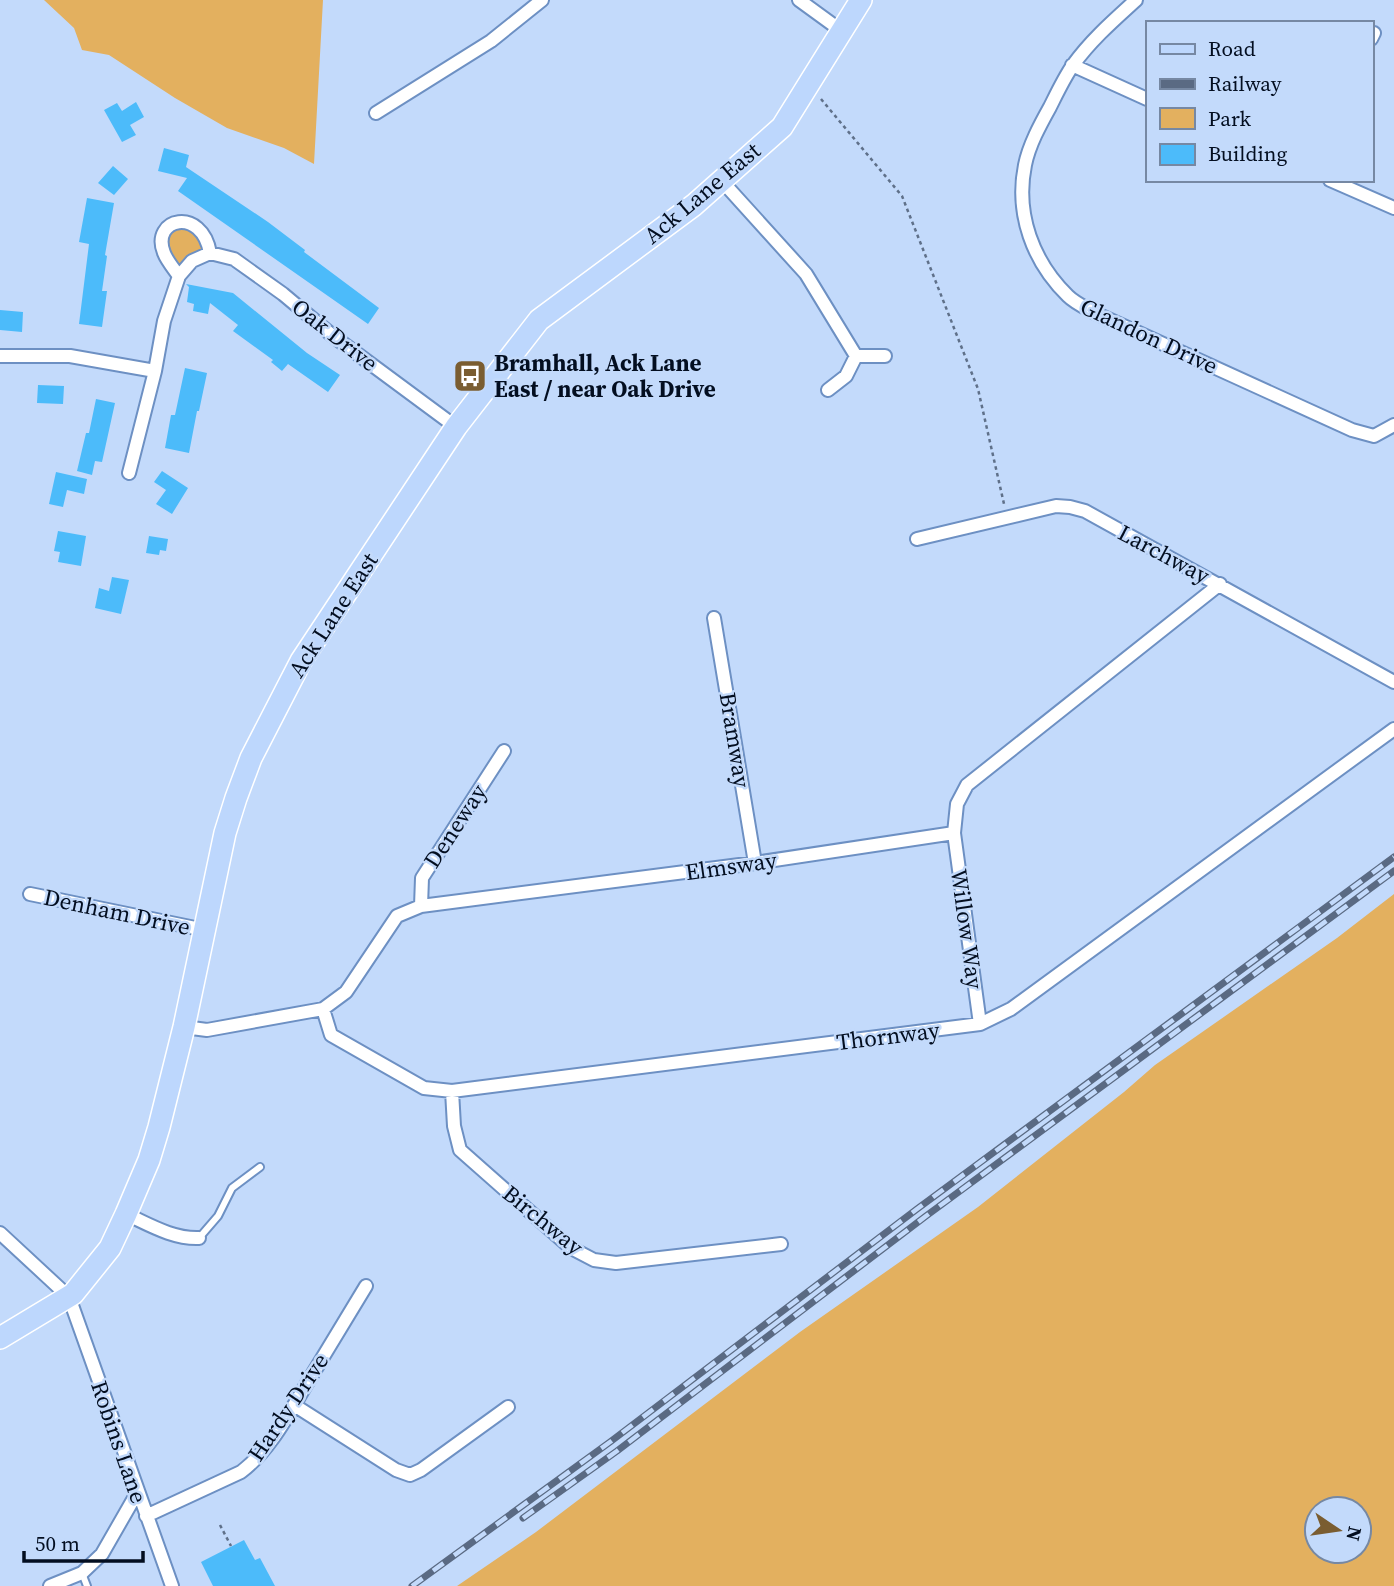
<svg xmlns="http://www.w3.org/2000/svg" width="1394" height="1586" font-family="'Source Serif 4',serif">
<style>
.green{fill:#e3b05f;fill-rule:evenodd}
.building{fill:#4cbbfa}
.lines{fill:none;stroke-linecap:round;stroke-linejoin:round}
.lane-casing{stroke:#6d90c3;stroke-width:10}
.street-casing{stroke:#6d90c3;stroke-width:16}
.primary-casing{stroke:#fff;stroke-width:24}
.path{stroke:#5f7089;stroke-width:2.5;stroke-dasharray:3.5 3.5;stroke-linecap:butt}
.lane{stroke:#fff;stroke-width:6}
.street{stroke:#fff;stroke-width:12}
.primary{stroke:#bdd7fd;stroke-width:21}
.rail-casing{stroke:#5a6a83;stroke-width:7}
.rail{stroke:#c3dafb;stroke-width:4.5;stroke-dasharray:13;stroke-linecap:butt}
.labels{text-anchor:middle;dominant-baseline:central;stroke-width:5;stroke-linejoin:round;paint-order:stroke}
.street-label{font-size:23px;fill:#030e20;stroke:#c3dafb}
.poi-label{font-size:23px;font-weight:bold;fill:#030e20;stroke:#c3dafb;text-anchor:start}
</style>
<rect width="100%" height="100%" fill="#c3dafb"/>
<path class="green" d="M44,0H323L314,164L284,148L227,128L175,98L109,55L82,50L74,28Z
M181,222L208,243L179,276L163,235Z
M1394,894V1586H457L536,1532L800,1332L978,1207L1124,1092L1155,1065L1337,938ZM1359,1509V1551H1317V1509Z"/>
<path class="building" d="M136,102L144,117L130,125L136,135L122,142L104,110L117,103L122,111Z
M164,148L189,155L186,167L268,222L305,250L304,252L379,308L368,324L178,191L187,178L158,171Z
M113,166L128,179L114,195L98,183Z
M87,198L114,203L105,255L107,256L102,291H107L102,327L79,324L89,244L79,242Z
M186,284L233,293L307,353L340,375L328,392L288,364L282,371L271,362L273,360L233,331L238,325L210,303L208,314L193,311L194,304L187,302L189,287Z
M0,310L23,312L22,332L0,330Z
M185,368L207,373L199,411H197L189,453L165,448L171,415H175Z
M38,385L64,386L63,404L37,403Z
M96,399L115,403L102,462L95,461L92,475L77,471L86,433H89Z
M162,471L188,488L172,514L156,504L166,490L154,482Z
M56,472L87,479L84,494L67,490L63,507L49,504Z
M58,531L86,536L81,566L58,562L60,552L54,551Z
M149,536L168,539L166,551L160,550L159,555L146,553Z
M112,577L129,580L121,614L95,608L99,588L109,591Z
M244,1540L255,1560L260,1558L275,1586H213L201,1562Z"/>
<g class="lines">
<defs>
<path id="lane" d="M199,1238L218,1216L232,1188L260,1167
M82,1573L87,1586"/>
<path id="street" d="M799,0L843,32
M1136,0C1114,20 1091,40 1073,65C1064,78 1057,93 1050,107C1040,125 1029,145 1025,165C1015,214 1033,262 1068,296C1075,303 1086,308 1095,313L1352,430L1374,436L1394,425
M1371,39L1374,33
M1072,65L1147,99
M376,113L491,41L542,0
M721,180L806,274L856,356L846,376L828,390
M1330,180L1394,208
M179,276C174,269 167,261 164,253C150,218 202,206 210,253
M0,356H70L155,371
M856,356H885
M129,473L155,371L164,321L179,276L192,261L210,253L234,259L283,294L333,336L456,427
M917,539L1056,506L1070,507L1085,511L1394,682
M714,618L755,863
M954,833L980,1024
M30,894L205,930
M421,906L422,878L504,751
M323,1009L331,1035L424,1088L452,1091L980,1024L1011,1009L1394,729
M184,1027L207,1030L323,1009L346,992L397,916L421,906L755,863L954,833L957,804L967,785L1220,584
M452,1091L454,1126L460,1150L571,1248L594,1260L616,1263L781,1244
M126,1214C150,1225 173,1239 199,1238
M0,1233L69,1297L172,1586
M294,1405L396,1470L410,1475L421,1470L508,1407
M146,1516L241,1472C270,1450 288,1415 306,1385C326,1352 346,1319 366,1286
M50,1586L82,1573L102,1554L137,1493"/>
<path id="primary" d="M0,1338L73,1294L110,1248L126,1214L149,1160L159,1127L184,1027L225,833L236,798L251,758L301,661L456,427L539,320L694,205L782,127L861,0"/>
</defs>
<use href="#lane" class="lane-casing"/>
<use href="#street" class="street-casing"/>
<use href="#primary" class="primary-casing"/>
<path class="path" d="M821,99L902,196L978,389L1004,504
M220,1525L231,1546"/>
<use href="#lane" class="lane"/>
<use href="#street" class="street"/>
<use href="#primary" class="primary"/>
<defs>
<path id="rail" d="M523,1518L617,1451L926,1216L1394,871
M412,1586L610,1442L917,1209L1394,857"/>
</defs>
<use href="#rail" class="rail-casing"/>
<use href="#rail" class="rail"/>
</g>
<defs>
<symbol id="bus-square" viewBox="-11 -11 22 22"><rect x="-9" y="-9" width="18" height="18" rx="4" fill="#7a5d31" stroke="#c3dafb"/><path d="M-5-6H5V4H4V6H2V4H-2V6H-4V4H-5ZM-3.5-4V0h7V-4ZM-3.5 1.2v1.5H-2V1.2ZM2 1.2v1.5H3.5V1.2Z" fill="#fff"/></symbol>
</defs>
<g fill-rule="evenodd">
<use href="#bus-square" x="451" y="357" width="38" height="38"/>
</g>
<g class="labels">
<g class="street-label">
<text transform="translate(702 193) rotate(-40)">Ack Lane East</text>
<text transform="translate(335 335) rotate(38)">Oak Drive</text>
<text transform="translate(1149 336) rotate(25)">Glandon Drive</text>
<text transform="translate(1164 554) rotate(28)">Larchway</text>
<text transform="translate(333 615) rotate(-57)">Ack Lane East</text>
<text transform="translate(735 740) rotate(81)">Bramway</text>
<text transform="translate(455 826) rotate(-57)">Deneway</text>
<text transform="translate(731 866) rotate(-8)">Elmsway</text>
<text transform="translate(117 912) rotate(12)">Denham Drive</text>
<text transform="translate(967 929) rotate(82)">Willow Way</text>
<text transform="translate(888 1036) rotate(-7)">Thornway</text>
<text transform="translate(543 1220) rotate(39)">Birchway</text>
<text transform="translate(288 1407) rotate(-56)">Hardy Drive</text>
<text transform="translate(119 1442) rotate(71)">Robins Lane</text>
</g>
<g class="poi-label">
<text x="494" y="363">Bramhall, Ack Lane<tspan x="494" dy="26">East / near Oak Drive</tspan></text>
</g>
</g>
<rect x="1146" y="21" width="228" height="161" fill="#c3dafb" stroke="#7688a3" stroke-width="2"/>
<rect x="1160" y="44" width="35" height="10" fill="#bdd7fd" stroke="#7688a3" stroke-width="2"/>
<text x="1208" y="56" font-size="21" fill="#030e20">Road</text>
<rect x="1160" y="79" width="35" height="10" fill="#5a6a83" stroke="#7688a3" stroke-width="2"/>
<text x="1208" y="91" font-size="21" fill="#030e20">Railway</text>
<rect x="1160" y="108" width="35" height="21" fill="#e3b05f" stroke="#7688a3" stroke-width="2"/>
<text x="1208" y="126" font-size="21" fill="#030e20">Park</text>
<rect x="1160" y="144" width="35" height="21" fill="#4cbbfa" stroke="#7688a3" stroke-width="2"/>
<text x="1208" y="161" font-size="21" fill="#030e20">Building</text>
<g transform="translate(1338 1530) rotate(103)"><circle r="33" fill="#c3dafb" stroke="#7688a3" stroke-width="2"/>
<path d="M0-5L12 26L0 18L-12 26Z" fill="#7a5d31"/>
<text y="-10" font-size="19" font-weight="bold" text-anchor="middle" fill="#030e20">N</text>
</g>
<path d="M24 1551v10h119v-10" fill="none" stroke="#030e20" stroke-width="3.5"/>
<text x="35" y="1551" font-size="21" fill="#030e20" stroke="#c3dafb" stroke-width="5" paint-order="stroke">50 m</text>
</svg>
